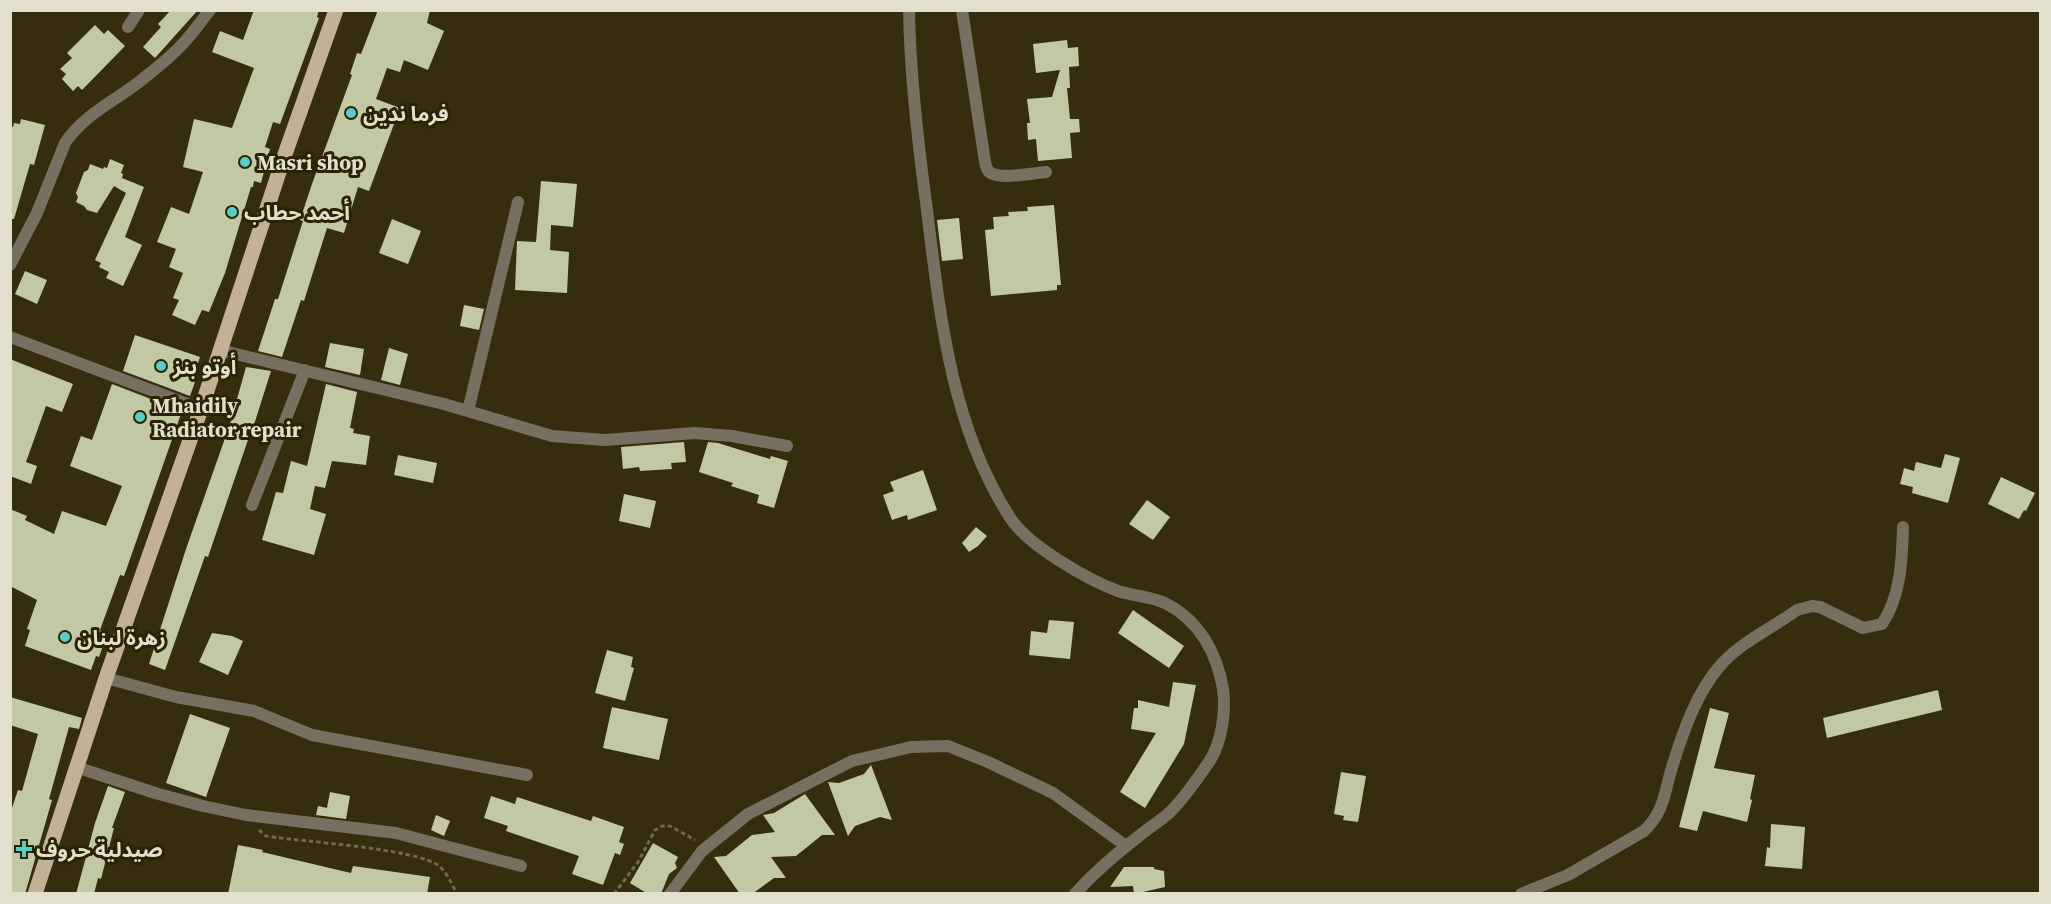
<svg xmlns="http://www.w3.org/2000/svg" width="2051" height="904" font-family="'Source Serif 4','Noto Sans Arabic',serif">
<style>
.building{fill:#c3c8a4}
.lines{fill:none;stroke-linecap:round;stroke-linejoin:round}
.path{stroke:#6f694d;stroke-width:3;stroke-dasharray:4.5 3;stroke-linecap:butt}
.street{stroke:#786f63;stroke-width:12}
.primary{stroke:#c3b196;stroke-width:15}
.poi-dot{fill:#55cec5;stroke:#2b2303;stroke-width:2}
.labels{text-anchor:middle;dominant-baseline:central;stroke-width:6;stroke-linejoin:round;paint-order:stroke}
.poi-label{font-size:21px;font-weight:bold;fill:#e3dfcd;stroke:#2b2303;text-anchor:start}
</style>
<rect width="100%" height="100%" fill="#352d0d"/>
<path class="building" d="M171,10H198L155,58L143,47L161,27L158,24Z
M254,10H319L317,17L319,18L280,124L273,122L265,147L270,149L261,183L254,181L253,187H251L225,273L209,312L202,310L195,325L172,315L179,300L173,298L183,273L169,267L176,249L157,242L171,207L189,214L203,172L183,167L194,119L232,128L254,68L212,52L220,31L243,40Z
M378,10H430L427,23L444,31L428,70L404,60L400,72L387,68L376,99L400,108L369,191L358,187L344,233L327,228L304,301L301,300L282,357L258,351L275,299H278L303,221L300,220L312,184L352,75L350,74L357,53L361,54Z
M95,25L104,34L108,30L125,46L82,90L78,86L73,91L62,79L66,74L60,69L72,58L67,53Z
M1067,40L1068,48L1078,47L1079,66L1069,67L1070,88H1067L1070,119H1079L1080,132L1070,133L1072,158L1038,161L1036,139L1028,140L1027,123H1030L1027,99L1052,97L1060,70L1036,73L1033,44Z
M21,119L45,125L34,165L30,164L14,219H10V126L13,127L14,123L20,124Z
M110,159L124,165L121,173L123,174L122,178L144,187L125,237L142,245L123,286L106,278L109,272L99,267L101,263L95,260L126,193L114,186L97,213L87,210L84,206L76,202L78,197L76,193L84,172L88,170L90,164L103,169L104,167L107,168Z
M541,181L577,184L573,227L551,225L550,250L569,252L567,293L515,290L517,241L536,242Z
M1054,205L1061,285H1057V290L991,296L985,230L994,229L993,217L1009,216L1008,212L1028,211L1027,207Z
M959,218L963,259L942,261L937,220Z
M392,219L421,231L408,264L379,253Z
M25,271L47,280L37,304L15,294Z
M464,305L484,309L479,330L460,326Z
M135,335L200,357L193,378L196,379L190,396L123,371Z
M330,343L364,349L360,375L325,367Z
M389,348L408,354L400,385L381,380Z
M10,359L73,384L62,412L46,406L26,462L37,466L31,484L10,476Z
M246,367L271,371L252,431H251L208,557L205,556L165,670L149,664L186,549L230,424Z
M112,384L182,411L124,576L120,575L100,630L104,632L101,642L104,643L99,657L96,656L91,670L25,646L30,630L27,629L37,600L10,586V509L27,516L25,520L54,534L62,511L106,526L122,486L70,466L81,436L92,440Z
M326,384L357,392L350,428L354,429L353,433L370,436L366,465L332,461L325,488L315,486L310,509L326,514L314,555L262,540L276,492L283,493L291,461L307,466Z
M684,442L686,462L671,463L672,469L640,471L639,467L623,469L621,447Z
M708,442L718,443L770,459L771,456L788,461L774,508L757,503L759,495L731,486L733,483L699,472Z
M1945,454L1960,458L1948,503L1912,493L1913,487L1900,484L1904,468L1914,471L1916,462L1941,468Z
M398,455L437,463L433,483L394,475Z
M923,470L937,510L908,520L907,515L892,520L883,495L894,491L890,482Z
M2001,477L2035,493L2026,511L2024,510L2019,519L1988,504Z
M624,494L656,501L650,528L619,521Z
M1147,500L1170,517L1153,540L1129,524Z
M976,527L987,536L978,546L969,552L962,543Z
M1133,610L1184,646L1169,668L1118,633Z
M1049,620L1074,622L1070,659L1029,655L1031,631L1047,633Z
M212,633L232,636L243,641L228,675L199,662Z
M607,650L633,657L631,667L634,668L625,701L595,693Z
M1173,682L1196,685L1184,744L1145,808L1120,792L1156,733L1131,729L1134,708H1138V700L1169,707Z
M1938,690L1942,710L1827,738L1823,718Z
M10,697L82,718L79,729L69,727L49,799L52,800L25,894H10V814L18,790L22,791L38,734L10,725Z
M612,707L668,719L659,760L603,748Z
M1710,708L1729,713L1714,768L1755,775L1750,799L1752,800L1747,822L1703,811L1697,831L1679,827Z
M190,714L230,728L206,797L166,783Z
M871,765L892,820L880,817L855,826L848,836L828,782L839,783L864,774Z
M1341,772L1366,776L1358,822L1343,820L1344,816L1334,814Z
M108,786L125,792L112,828H114L101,879L98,878L94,894H76L95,823Z
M330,792L350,796L346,819L316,815L318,806L327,808Z
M805,794L835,835H822L796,856L771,857L786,878H774L752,894H740L714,857L726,856L752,835L775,832L763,815L774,813Z
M491,796L515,804L517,797L591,821L593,816L624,827L619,842L624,844L620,855L615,853L603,885L572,874L579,856L506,831L508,826L484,818Z
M436,815L450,821L444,836L431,830Z
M1771,824L1805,827L1802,869L1765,866L1767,847L1770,848Z
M653,843L678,857L675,863L677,868L669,874L661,894H648L630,883Z
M238,845L263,850L262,852L351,873L353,866L430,877L427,894H228Z
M1124,867H1154V869L1164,871L1165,887L1134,894L1133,886L1110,887Z"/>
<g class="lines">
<path class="path" d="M259,830L266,836C302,842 416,848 439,866C447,873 452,884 457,894
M614,894L638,862L655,830L662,826H670L695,840"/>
<path class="street" d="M909,10C910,77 918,144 927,210C940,316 951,427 1011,519C1029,546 1088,580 1118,591C1133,596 1150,596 1165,603C1199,620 1217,653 1223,689C1226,712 1222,742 1209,762C1197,779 1184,799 1169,813C1160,821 1149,828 1139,836C1116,854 1094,872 1075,894
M962,10L985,162C986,167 987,172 993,174C1004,179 1033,173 1046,172
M128,27L139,10
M10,265L37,213L65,143C84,115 113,102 139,82C155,69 174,55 187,39C195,30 202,20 210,10
M10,337L201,409
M219,350L444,404L552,436L605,440L695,433L732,436L787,446
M468,411L518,202
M252,505L305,370
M106,678L176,697L254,711L312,735L527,775
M76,767L155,793L203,806L246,815L396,833L521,866
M670,894L702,851L748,814L852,761L911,747L948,746L988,762L1053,793L1126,846
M1521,894L1568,875L1644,831C1666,810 1664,790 1674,761C1684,729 1697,693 1719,667C1739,643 1771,629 1797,610L1812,606L1820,607L1863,628L1882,624C1901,596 1902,560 1903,527"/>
<path class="primary" d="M35,894L106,678L201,409L284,157L336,10"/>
</g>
<g class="poi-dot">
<circle cx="351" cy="113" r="6"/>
<circle cx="245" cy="162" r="6"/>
<circle cx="232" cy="212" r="6"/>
<circle cx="161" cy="366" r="6"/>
<circle cx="140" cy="417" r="6"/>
<circle cx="65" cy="637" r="6"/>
<path d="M21 840h6v6h6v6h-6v6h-6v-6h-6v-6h6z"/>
</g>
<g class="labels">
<g class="poi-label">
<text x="363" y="113">فرما ندين</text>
<text x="257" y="162">Masri shop</text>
<text x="244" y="212">أحمد حطاب</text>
<text x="173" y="366">أوتو بنز</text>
<text x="152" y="405">Mhaidily<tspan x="152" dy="24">Radiator repair</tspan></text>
<text x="77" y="637">زهرة لبنان</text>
<text x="36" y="849">صيدلية حروف</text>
</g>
</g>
<rect width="2051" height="904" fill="none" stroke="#e3dfcd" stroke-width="24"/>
</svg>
